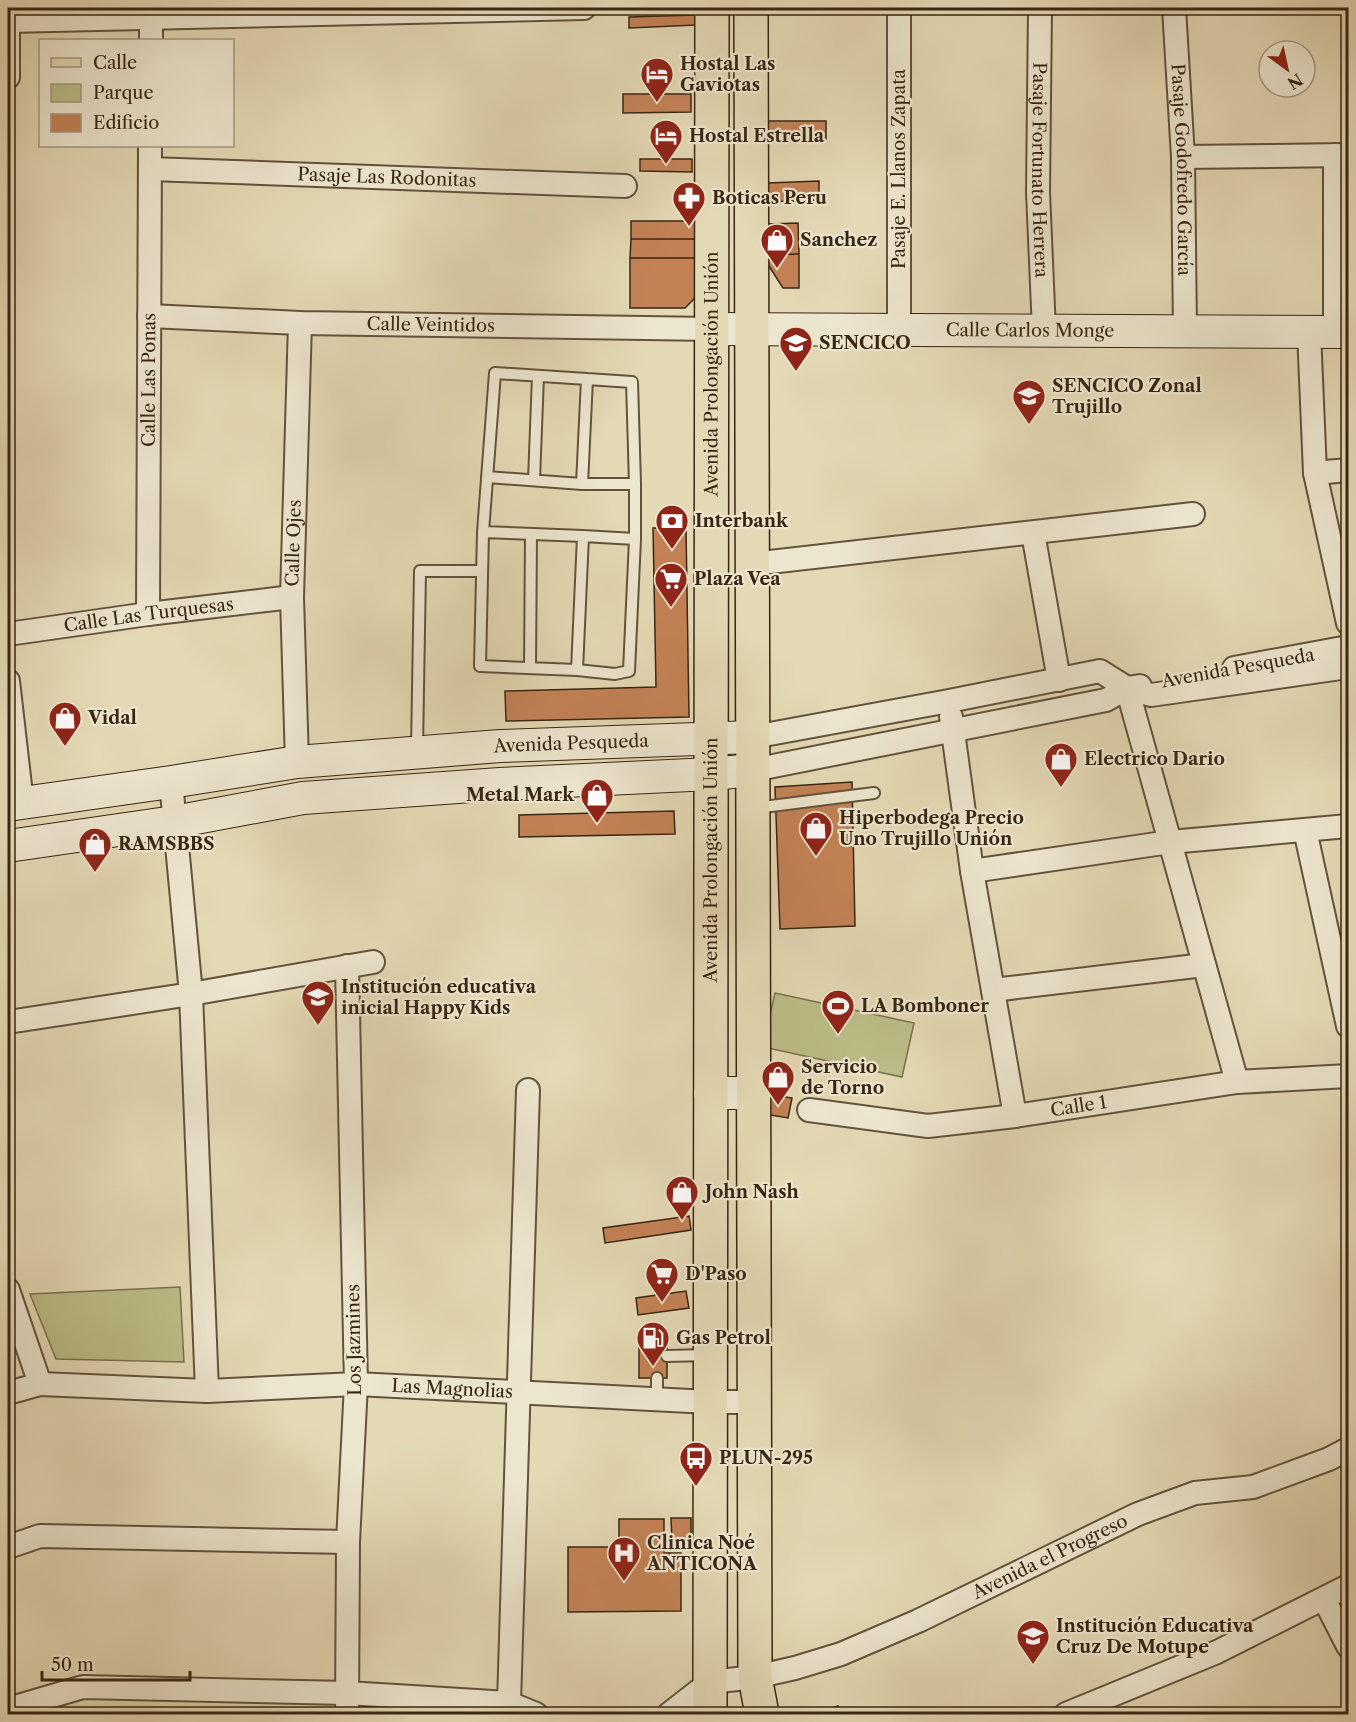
<svg xmlns="http://www.w3.org/2000/svg" width="1356" height="1722" font-family="'Libre Caslon Text',serif">
<style>
.green{fill:#bcbd88;stroke:#7a724e;stroke-width:1.5}
.building{fill:#c38256;stroke:#382613;stroke-width:1.5}
.lines{fill:none;stroke-linecap:round;stroke-linejoin:round}
.lane-casing{stroke:#63533c;stroke-width:14}
.street-casing{stroke:#63533c;stroke-width:26}
.secondary-casing{stroke:#382613;stroke-width:34}
.primary-casing{stroke:#382613;stroke-width:36}
.lane{stroke:#ede6cf;stroke-width:10}
.street{stroke:#ede6cf;stroke-width:22}
.secondary{stroke:#ede6cf;stroke-width:32}
.primary{stroke:#e4d9b5;stroke-width:33}
.labels{text-anchor:middle;dominant-baseline:central;stroke-width:4.5;stroke-linejoin:round;paint-order:stroke}
.poi-label{font-size:18px;font-weight:bold;fill:#382613;stroke:#ede6cf;text-anchor:start}
.street-label{font-size:18px;fill:#382613;stroke:#ede6cf}
</style>
<rect width="100%" height="100%" fill="#e4d9b5"/>
<filter id="stains"><feTurbulence type="fractalNoise" baseFrequency=".00333" numOctaves="4"/><feColorMatrix values="0 0 0 0 .2 0 0 0 0 .09 0 0 0 0 .02 0 0 0 .5 -.17"/></filter>
<radialGradient id="worn" r=".72"><stop offset=".6" stop-color="#630" stop-opacity="0"/><stop offset="1" stop-color="#630" stop-opacity=".3"/></radialGradient>
<path class="green" d="M775,993L914,1023L902,1077L763,1047Z
M180,1287L184,1362L56,1359L30,1294Z"/>
<path class="building" d="M696,15V25L629,28V17Z
M623,94H691V112L623,113Z
M768,121H826V139H768Z
M640,159H692V172L640,171Z
M819,181V200L767,202V183Z
M631,221H696V239H631Z
M798,223L799,254L767,255V224Z
M631,239H696V258H630Z
M799,254V288H783L767,263V255Z
M630,258H696V297L685,308H630Z
M653,528H686L689,717L506,721L505,691L656,687Z
M852,782L855,926L780,929L775,787Z
M674,811L675,834L519,837V815Z
M768,1094L792,1098L788,1118L764,1114Z
M689,1216L691,1230L605,1243L603,1228Z
M686,1291L689,1308L638,1315L636,1298Z
M639,1339H667V1378H639Z
M671,1518H691V1541L672,1542Z
M619,1519H664V1553H681V1611L568,1612V1547H619Z
M838,1706L841,1714H813Z"/>
<g class="lines">
<defs>
<path id="lane" d="M534,480L538,376
M582,484L587,379
M635,484V539
M483,532L583,536L577,670L480,666L483,532L495,373L632,382L635,484H582L487,477
M530,668L531,534
M577,670L615,674L629,671L635,539L583,536
M417,749L420,571H482
M755,808L874,793
M667,1356L706,1355
M657,1399V1378"/>
<g id="street">
<path d="M899,8V331"/>
<path id="s1" d="M1040,8L1038,192L1044,331"/>
<path id="s2" d="M1174,8L1183,157L1185,331"/>
<path d="M8,21L584,8"/>
<path d="M151,40V8"/>
<path d="M8,77V8"/>
<path d="M1183,157L1348,155"/>
<path id="s3" d="M150,169L625,186"/>
<path id="s4" d="M149,316L300,323L712,329"/>
<path d="M1309,332L1315,473L1348,623"/>
<path d="M1335,332V155"/>
<path d="M1315,473L1348,470"/>
<path d="M1033,533L1059,680"/>
<path d="M752,564L1193,514"/>
<path id="s5" d="M148,614L150,146"/>
<path id="s6" d="M8,634L148,614L292,597"/>
<path d="M1234,668L1348,647"/>
<path d="M8,681L22,803"/>
<path d="M1127,688L1237,1082"/>
<path d="M951,717L972,871L1015,1116"/>
<path d="M753,737L949,701L1100,671L1127,688L1151,695L1348,667"/>
<path id="s7" d="M297,762L292,597L300,323"/>
<path d="M753,770L1106,700L1127,688L1140,686"/>
<path d="M171,782L191,994L207,1391"/>
<path d="M1305,830L1348,1026"/>
<path d="M972,871L1170,842L1348,826"/>
<path d="M993,990L1204,965"/>
<path d="M8,1022L191,994L373,962"/>
<path id="s8" d="M809,1110L928,1126L1015,1116L1237,1082L1348,1076"/>
<path d="M8,1290L40,1384"/>
<path id="s9" d="M8,1393L40,1384L207,1391L356,1384L710,1402H754"/>
<path d="M8,1547L40,1536L348,1542"/>
<path d="M1324,1599L1348,1646"/>
<path d="M509,1703L528,1090"/>
<path d="M8,1709L83,1687L347,1693L509,1703L536,1714"/>
<path d="M347,1714L348,1542L356,1384L347,966"/>
<path id="s10" d="M669,1714L710,1682L755,1677L795,1668L841,1654L918,1621L1138,1514L1195,1493L1253,1487L1329,1459L1348,1449"/>
<path d="M1066,1714L1217,1652L1348,1586"/>
</g>
<g id="secondary">
<path id="s11" d="M712,329L1348,332"/>
<path id="s12" d="M8,805L171,782L297,762L500,746L753,737"/>
<path d="M8,846L174,822L303,798L500,784L711,774L753,770"/>
<path d="M710,1093H753"/>
</g>
<g id="primary">
<path d="M751,8L755,1677L762,1714"/>
<path id="s13" d="M710,1714L712,8"/>
</g>
</defs>
<use href="#lane" class="lane-casing"/>
<use href="#street" class="street-casing"/>
<use href="#secondary" class="secondary-casing"/>
<use href="#primary" class="primary-casing"/>
<use href="#lane" class="lane"/>
<use href="#street" class="street"/>
<use href="#secondary" class="secondary"/>
<use href="#primary" class="primary"/>
</g>
<defs>
<symbol id="hotel-pin" viewBox="-11 -11 22 30"><path d="M0 17L-7.5 6A9.5 9.5 0 1 1 7.5 6Z" fill="#8f2418" stroke="#ede6cf"/><path d="M-6-4.5h1.5V1H6V5H4.5V3h-9V5H-6ZM-4 0a1.8 1.8 0 1 1 3.6 0ZM.5 0V-2.5h3Q6-2.5 6 0Z" fill="#fff"/></symbol>
<symbol id="pharmacy-pin" viewBox="-11 -11 22 30"><path d="M0 17L-7.5 6A9.5 9.5 0 1 1 7.5 6Z" fill="#8f2418" stroke="#ede6cf"/><path d="M-2-6h4v4h4v4h-4v4h-4v-4h-4v-4h4Z" fill="#fff"/></symbol>
<symbol id="shop-pin" viewBox="-11 -11 22 30"><path d="M0 17L-7.5 6A9.5 9.5 0 1 1 7.5 6Z" fill="#8f2418" stroke="#ede6cf"/><path d="M-5-2.5h2.3a2.7 3.5 0 0 1 5.4 0H5L5.5 6h-11ZM-1.5-2.5h3a1.5 2.3 0 0 0-3 0Z" fill="#fff"/></symbol>
<symbol id="school-pin" viewBox="-11 -11 22 30"><path d="M0 17L-7.5 6A9.5 9.5 0 1 1 7.5 6Z" fill="#8f2418" stroke="#ede6cf"/><path d="M0-5L7-2L0 1L-7-2ZM-4 1L0 2.5L4 1V4Q0 6-4 4Z" fill="#fff"/></symbol>
<symbol id="university-pin" viewBox="-11 -11 22 30"><path d="M0 17L-7.5 6A9.5 9.5 0 1 1 7.5 6Z" fill="#8f2418" stroke="#ede6cf"/><path d="M0-5L7-2L0 1L-7-2ZM-4 1L0 2.5L4 1V4Q0 6-4 4Z" fill="#fff"/></symbol>
<symbol id="bank-pin" viewBox="-11 -11 22 30"><path d="M0 17L-7.5 6A9.5 9.5 0 1 1 7.5 6Z" fill="#8f2418" stroke="#ede6cf"/><path d="M-6-4H6V4H-6ZM0-2.3a2.3 2.3 0 1 0 0 4.6a2.3 2.3 0 1 0 0-4.6Z" fill="#fff"/></symbol>
<symbol id="supermarket-pin" viewBox="-11 -11 22 30"><path d="M0 17L-7.5 6A9.5 9.5 0 1 1 7.5 6Z" fill="#8f2418" stroke="#ede6cf"/><path d="M-6-5.5h2.5l.6 2H6L4.5 2H-2.5L-4.4-4H-6ZM-1.5 3.2a1.3 1.3 0 1 0 .1 0ZM3 3.2a1.3 1.3 0 1 0 .1 0Z" fill="#fff"/></symbol>
<symbol id="stadium-pin" viewBox="-11 -11 22 30"><path d="M0 17L-7.5 6A9.5 9.5 0 1 1 7.5 6Z" fill="#8f2418" stroke="#ede6cf"/><path d="M0-5a6.5 5 0 1 0 0 10a6.5 5 0 1 0 0-10ZM-3.5-1.8h7v3.6h-7Z" fill="#fff"/></symbol>
<symbol id="fuel-pin" viewBox="-11 -11 22 30"><path d="M0 17L-7.5 6A9.5 9.5 0 1 1 7.5 6Z" fill="#8f2418" stroke="#ede6cf"/><path d="M-5.5-6h7V0h2V4h1.3V-2.5L3-4.5l.8-.8L6-3V5H2.5V1h-1V6h-7ZM-4.2-4.7v3.2H.2V-4.7Z" fill="#fff"/></symbol>
<symbol id="bus-pin" viewBox="-11 -11 22 30"><path d="M0 17L-7.5 6A9.5 9.5 0 1 1 7.5 6Z" fill="#8f2418" stroke="#ede6cf"/><path d="M-5-6H5V4H4V6H2V4H-2V6H-4V4H-5ZM-3.5-4V0h7V-4ZM-3.5 1.2v1.5H-2V1.2ZM2 1.2v1.5H3.5V1.2Z" fill="#fff"/></symbol>
<symbol id="hospital-pin" viewBox="-11 -11 22 30"><path d="M0 17L-7.5 6A9.5 9.5 0 1 1 7.5 6Z" fill="#8f2418" stroke="#ede6cf"/><path d="M-5-5h3v3.5h4V-5h3V5h-3V1.5h-4V5h-3Z" fill="#fff"/></symbol>
</defs>
<g fill-rule="evenodd">
<use href="#hotel-pin" x="638" y="55" width="38" height="52"/>
<use href="#hotel-pin" x="647" y="117" width="38" height="52"/>
<use href="#pharmacy-pin" x="670" y="179" width="38" height="52"/>
<use href="#shop-pin" x="758" y="221" width="38" height="52"/>
<use href="#school-pin" x="777" y="324" width="38" height="52"/>
<use href="#university-pin" x="1010" y="377" width="38" height="52"/>
<use href="#bank-pin" x="653" y="502" width="38" height="52"/>
<use href="#supermarket-pin" x="652" y="560" width="38" height="52"/>
<use href="#shop-pin" x="46" y="699" width="38" height="52"/>
<use href="#shop-pin" x="1042" y="740" width="38" height="52"/>
<use href="#shop-pin" x="578" y="776" width="38" height="52"/>
<use href="#shop-pin" x="797" y="809" width="38" height="52"/>
<use href="#shop-pin" x="76" y="825" width="38" height="52"/>
<use href="#school-pin" x="299" y="978" width="38" height="52"/>
<use href="#stadium-pin" x="819" y="987" width="38" height="52"/>
<use href="#shop-pin" x="759" y="1058" width="38" height="52"/>
<use href="#shop-pin" x="663" y="1173" width="38" height="52"/>
<use href="#supermarket-pin" x="643" y="1255" width="38" height="52"/>
<use href="#fuel-pin" x="634" y="1319" width="38" height="52"/>
<use href="#bus-pin" x="677" y="1439" width="38" height="52"/>
<use href="#hospital-pin" x="605" y="1534" width="38" height="52"/>
<use href="#school-pin" x="1014" y="1617" width="38" height="52"/>
</g>
<g class="labels">
<g class="poi-label">
<text x="680" y="64">Hostal Las<tspan x="680" dy="21">Gaviotas</tspan></text>
<text x="689" y="136">Hostal Estrella</text>
<text x="712" y="198">Boticas Peru</text>
<text x="800" y="240">Sanchez</text>
<text x="819" y="343">SENCICO</text>
<text x="1052" y="386">SENCICO Zonal<tspan x="1052" dy="21">Trujillo</tspan></text>
<text x="695" y="521">Interbank</text>
<text x="694" y="579">Plaza Vea</text>
<text x="88" y="718">Vidal</text>
<text x="1084" y="759">Electrico Dario</text>
<text x="574" y="795" text-anchor="end">Metal Mark</text>
<text x="839" y="818">Hiperbodega Precio<tspan x="839" dy="21">Uno Trujillo Unión</tspan></text>
<text x="118" y="844">RAMSBBS</text>
<text x="341" y="987">Institución educativa<tspan x="341" dy="21">inicial Happy Kids</tspan></text>
<text x="861" y="1006">LA Bomboner</text>
<text x="801" y="1067">Servicio<tspan x="801" dy="21">de Torno</tspan></text>
<text x="705" y="1192">John Nash</text>
<text x="685" y="1274">D'Paso</text>
<text x="676" y="1338">Gas Petrol</text>
<text x="719" y="1458">PLUN-295</text>
<text x="647" y="1543">Clinica Noé<tspan x="647" dy="21">ANTICONA</tspan></text>
<text x="1056" y="1626">Institución Educativa<tspan x="1056" dy="21">Cruz De Motupe</tspan></text>
</g>
<g class="street-label">
<text transform="translate(899 169) rotate(-90)">Pasaje E. Llanos Zapata</text>
<text stroke="none"><textPath href="#s1" startOffset="162">Pasaje Fortunato Herrera</textPath></text>
<text stroke="none"><textPath href="#s2" startOffset="162">Pasaje Godofredo García</textPath></text>
<text stroke="none"><textPath href="#s3" startOffset="237">Pasaje Las Rodonitas</textPath></text>
<text stroke="none"><textPath href="#s4" startOffset="282">Calle Veintidos</textPath></text>
<text stroke="none"><textPath href="#s11" startOffset="318">Calle Carlos Monge</textPath></text>
<text stroke="none"><textPath href="#s13" startOffset="1340">Avenida Prolongación Unión</textPath></text>
<text stroke="none"><textPath href="#s5" startOffset="234">Calle Las Ponas</textPath></text>
<text stroke="none"><textPath href="#s7" startOffset="219">Calle Ojes</textPath></text>
<text stroke="none"><textPath href="#s6" startOffset="142">Calle Las Turquesas</textPath></text>
<text transform="translate(1238 668) rotate(-10)">Avenida Pesqueda</text>
<text stroke="none"><textPath href="#s12" startOffset="567">Avenida Pesqueda</textPath></text>
<text stroke="none"><textPath href="#s13" startOffset="854">Avenida Prolongación Unión</textPath></text>
<text stroke="none"><textPath href="#s8" startOffset="272">Calle 1</textPath></text>
<text transform="translate(354 1340) rotate(-91)">Los Jazmines</text>
<text stroke="none"><textPath href="#s9" startOffset="446">Las Magnolias</textPath></text>
<text stroke="none"><textPath href="#s10" startOffset="417">Avenida el Progreso</textPath></text>
</g>
</g>
<rect width="1356" height="1722" fill="none" stroke="#e4d9b5" stroke-width="30"/>
<rect x="9" y="9" width="1338" height="1704" fill="none" stroke="#382613" stroke-width="3"/>
<rect x="15" y="15" width="1326" height="1692" fill="none" stroke="#382613" stroke-width="1.5"/>
<rect x="39" y="39" width="195" height="108" fill="#ede6cf" stroke="#a59984" stroke-width="1.5"/>
<rect x="51" y="58" width="30" height="9" fill="#e4d9b5" stroke="#a59984" stroke-width="1.5"/>
<text x="93" y="69" font-size="18" fill="#382613">Calle</text>
<rect x="51" y="84" width="30" height="18" fill="#bcbd88" stroke="#a59984" stroke-width="1.5"/>
<text x="93" y="99" font-size="18" fill="#382613">Parque</text>
<rect x="51" y="114" width="30" height="18" fill="#c38256" stroke="#a59984" stroke-width="1.5"/>
<text x="93" y="129" font-size="18" fill="#382613">Edificio</text>
<g transform="translate(1287 69) rotate(147)"><circle r="28" fill="#ede6cf" stroke="#a59984" stroke-width="1.5"/>
<path d="M0-4.5L10 22L0 15L-10 22Z" fill="#8f2418"/>
<text y="-9" font-size="16" font-weight="bold" text-anchor="middle" fill="#382613">N</text>
</g>
<path d="M42 1671v9h148v-9" fill="none" stroke="#382613" stroke-width="3"/>
<text x="51" y="1671" font-size="18" fill="#382613" stroke="#ede6cf" stroke-width="4.5" paint-order="stroke">50 m</text>
<rect width="100%" height="100%" filter="url(#stains)"/>
<rect width="100%" height="100%" fill="url(#worn)"/>
</svg>
